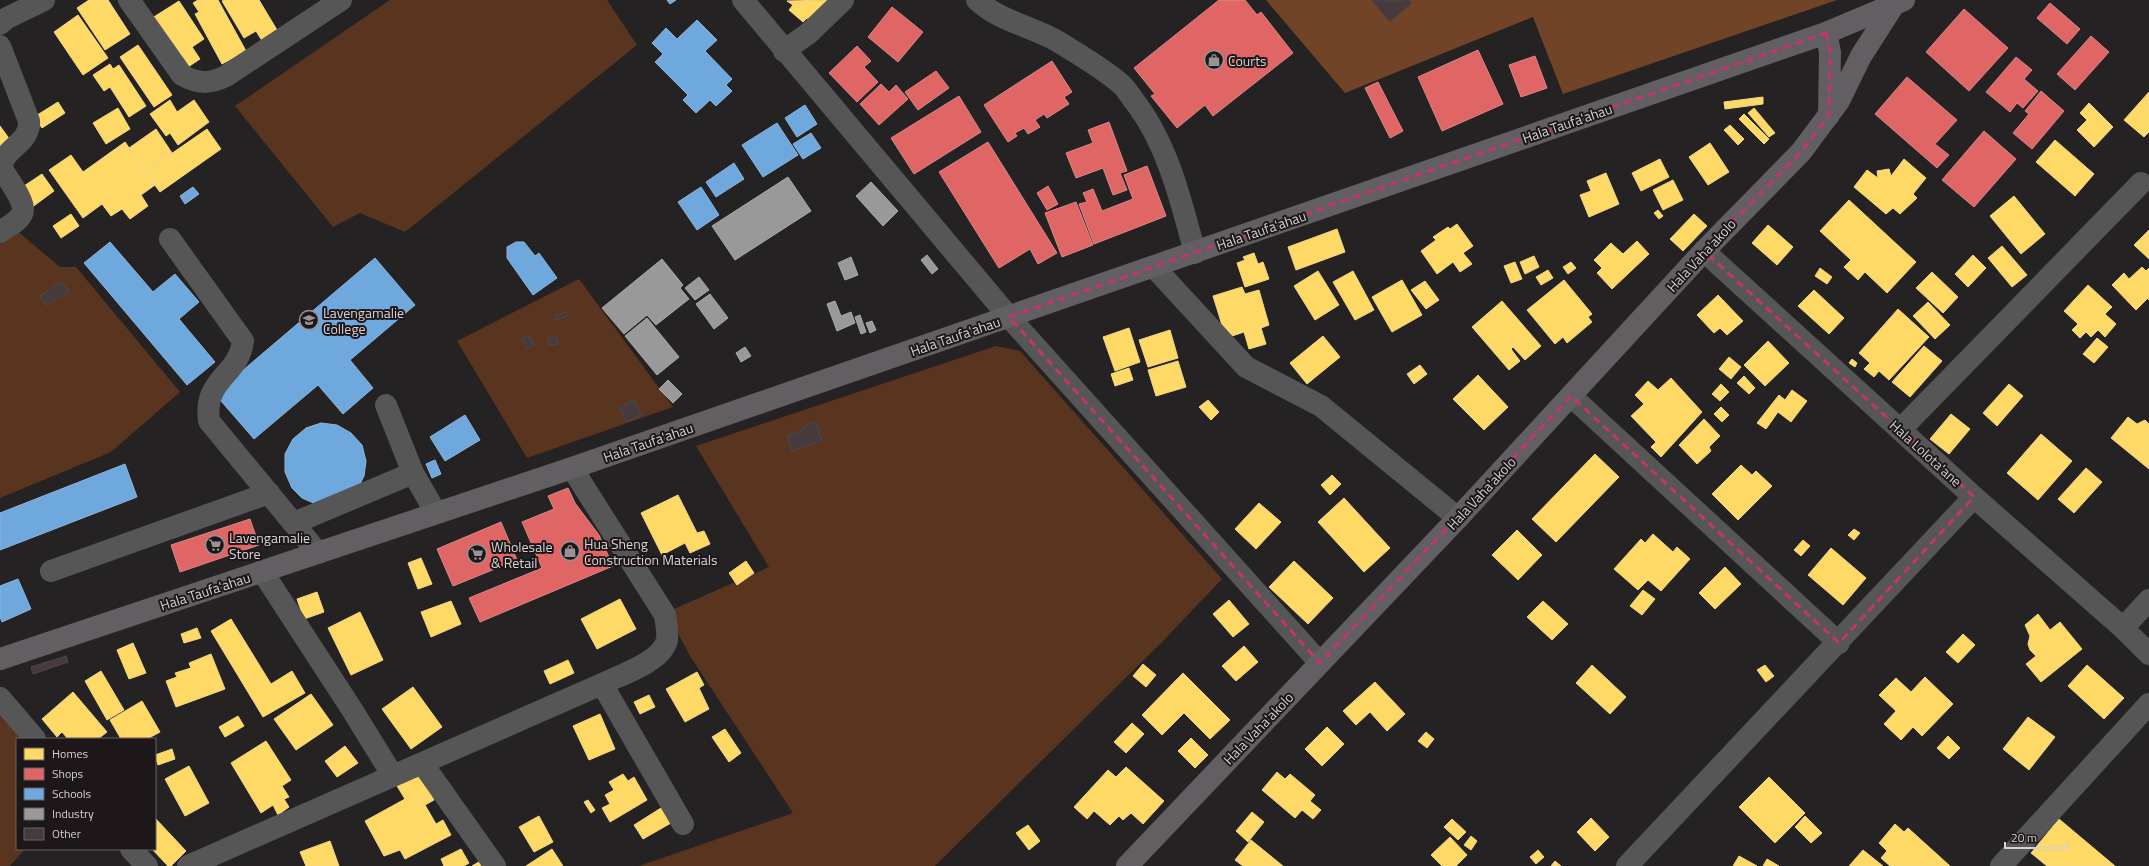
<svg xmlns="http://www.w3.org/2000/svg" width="2149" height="866" font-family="'Titillium Web',sans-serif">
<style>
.green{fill:#59341f}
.forest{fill:#714327}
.homes{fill:#ffd966;stroke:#f3d787}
.shops{fill:#e06666;stroke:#dd8687}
.schools{fill:#6fa8dc;stroke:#8eb5da}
.industry{fill:#999;stroke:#abaaab}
.building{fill:#473a3c;stroke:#4b4849}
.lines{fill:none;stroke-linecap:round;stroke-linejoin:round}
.minor{stroke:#565657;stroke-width:22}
.major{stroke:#615f61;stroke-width:22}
.marked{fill:none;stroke:#c5346d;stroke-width:3;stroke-dasharray:8 5;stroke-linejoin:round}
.labels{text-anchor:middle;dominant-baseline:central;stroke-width:4;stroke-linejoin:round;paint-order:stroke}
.poi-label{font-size:14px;fill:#d6d2d4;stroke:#1d171a;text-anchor:start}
.street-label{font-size:14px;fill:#d6d2d4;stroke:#1d171a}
</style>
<rect width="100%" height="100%" fill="#252224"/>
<path class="green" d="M390,0H607L637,45L405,232L360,213L333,227L235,106Z
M10,225L60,267H76L180,392L111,452L0,498V234Z
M579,279L673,407L527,458L457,341Z
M996,346L1020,351L1222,579L1163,641L935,866H639L793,813L690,656L667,612L769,567L696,446Z
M0,712L22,739H17V849H25L10,866H0Z"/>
<path class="forest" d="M1266,0H1837L1563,94L1533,17L1345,93Z"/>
<path class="homes" d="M89,0H108L130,34L105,50L77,8Z
M198,0H218L246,51L222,64L195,14L199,12L193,3Z
M224,0H259L280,35L264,44L256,31L244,38L222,1Z
M830,0L812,22L807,18L803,22L789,10L793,5L787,1Z
M179,1L204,39L192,47L200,59L182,71L149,20Z
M78,15L108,58L83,75L54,32Z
M138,45L172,95L154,107L120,57Z
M110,64L113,69L119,65L146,106L129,117L110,87L104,91L93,75Z
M2149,92V132L2144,137L2124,120Z
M1763,97V104L1725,109L1724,102Z
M170,100L177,112L194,100L209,122L178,145L170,133L166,136L150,114Z
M58,102L65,113L42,128L34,117Z
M2089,103L2113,127L2094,147L2077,130L2087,120L2080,113Z
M118,108L130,129L106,144L93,123Z
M1754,108L1775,133L1769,137L1748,113Z
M1744,114L1769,139L1764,144L1739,119Z
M1730,125L1744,139L1738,145L1724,130Z
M0,126L13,144L0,153Z
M156,129L172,153L145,172L129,148Z
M207,129L221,149L160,192L145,172Z
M2055,140L2094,174L2075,196L2036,162Z
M125,142L155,185L141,195L148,206L130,219L122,209L111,216L102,204L83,218L49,170L71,155L83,172Z
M1710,143L1729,172L1708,185L1689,157Z
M1660,159L1669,177L1641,191L1632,173Z
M1904,159L1926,178L1913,194L1917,198L1900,214L1893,208L1886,214L1854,187L1867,170L1878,178L1877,171L1889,169L1891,176Z
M1606,173L1619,204L1589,217L1580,195L1591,191L1587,181Z
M42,174L54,191L31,208L18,190Z
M1673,180L1683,200L1663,210L1653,190Z
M2014,196L2045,234L2021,254L1990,216Z
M1849,200L1916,262L1887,293L1865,272L1858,280L1844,267L1851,260L1820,231Z
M1658,210L1663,216L1659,219L1654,213Z
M71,214L79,226L61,238L53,226Z
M1694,214L1707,226L1683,251L1670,239Z
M1457,224L1473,246L1463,253L1472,264L1460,272L1453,262L1437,274L1421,251L1436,240L1433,237L1448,227L1450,229Z
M1768,225L1793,247L1777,265L1752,243Z
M1337,229L1345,252L1296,270L1288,247Z
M2149,230V259L2134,245Z
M1637,241L1649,254L1612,289L1597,273L1602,268L1594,260L1611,243L1623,254Z
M2002,246L2027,275L2012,287L1988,258Z
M1254,253L1258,264L1263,262L1269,279L1245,287L1237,263L1245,260L1243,257Z
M1973,255L1986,268L1968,287L1955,274Z
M1534,256L1539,267L1525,274L1520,262Z
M1515,262L1522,279L1511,283L1504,266Z
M1571,262L1576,268L1568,274L1563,267Z
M2142,267L2146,271L2149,268V300L2148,298L2136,310L2112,285L2124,273L2129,279Z
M1820,268L1832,277L1827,284L1815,276Z
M1548,270L1553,278L1541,285L1536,277Z
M1318,271L1339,305L1315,320L1294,286Z
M1353,271L1374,310L1355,320L1333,282Z
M1932,272L1958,297L1943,313L1916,288Z
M1402,280L1422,315L1392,332L1372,297Z
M1564,280L1592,314L1588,317L1592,322L1567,343L1563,337L1555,344L1527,310Z
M1425,281L1439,300L1426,309L1411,290Z
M2088,285L2112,307L2105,314L2116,324L2105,337L2098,330L2091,337L2086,332L2080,338L2072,330L2078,324L2064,311Z
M1242,287L1245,294L1259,290L1269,325L1261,328L1266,344L1249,349L1244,332L1226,338L1213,296Z
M1814,290L1844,318L1829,334L1798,306Z
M1718,295L1743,321L1727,335L1720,328L1714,333L1697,315Z
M1502,301L1541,346L1525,360L1513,347L1511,349L1520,361L1509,370L1472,327Z
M1928,302L1950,325L1935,339L1913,316Z
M1898,309L1929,337L1889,380L1879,371L1874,377L1864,369L1870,363L1859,353Z
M1129,328L1140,362L1115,371L1103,337Z
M1170,330L1178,358L1148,367L1139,340Z
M1323,336L1340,357L1307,384L1290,363Z
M2097,338L2108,347L2094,363L2083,354Z
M1768,341L1789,363L1765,386L1744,365Z
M1924,346L1942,361L1910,397L1892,382Z
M1729,357L1741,367L1731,379L1719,369Z
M1852,359L1857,363L1855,367L1849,363Z
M1178,361L1186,387L1156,396L1148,370Z
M1420,365L1427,374L1414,384L1407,374Z
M1129,368L1133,380L1115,386L1111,374Z
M1478,375L1508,407L1484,430L1453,399Z
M1744,376L1755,388L1749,394L1737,383Z
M1671,378L1702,412L1661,457L1651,447L1656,442L1631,416L1644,404L1635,395L1648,381L1658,390Z
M1721,384L1729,392L1720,401L1712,394Z
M2009,384L2023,396L1997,426L1983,413Z
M1792,390L1807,401L1791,422L1778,412L1766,429L1757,423L1779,395L1785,400Z
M1208,400L1219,412L1211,420L1199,407Z
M1721,407L1729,415L1722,422L1714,414Z
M1951,414L1970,429L1949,454L1930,439Z
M2128,417L2137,424L2145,420L2149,424V469L2111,438Z
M1704,419L1720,436L1709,447L1711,451L1697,464L1679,445Z
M2041,434L2072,461L2038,500L2007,473Z
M1595,454L1619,477L1556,542L1532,519Z
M1741,465L1752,475L1756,471L1772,486L1738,520L1712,494Z
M2086,468L2102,482L2074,513L2058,499Z
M1332,475L1341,484L1330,495L1321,485Z
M678,495L697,533L704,531L710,544L690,553L685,543L662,555L641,513Z
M1344,498L1390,548L1364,572L1318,522Z
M1259,503L1281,522L1256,549L1235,529Z
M1854,529L1860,533L1854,540L1848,535Z
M1517,530L1542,555L1518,580L1492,555Z
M1653,534L1673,552L1677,547L1690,559L1661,591L1648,580L1638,590L1614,569L1641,539L1645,543Z
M1803,540L1810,546L1801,556L1794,550Z
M1831,548L1866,578L1843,605L1808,575Z
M421,558L432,584L418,589L408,563Z
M746,561L754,573L737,585L729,573Z
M1294,561L1333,598L1308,624L1269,587Z
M1725,567L1741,584L1715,609L1699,593Z
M1643,590L1655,599L1642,615L1630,606Z
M317,592L324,612L304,619L297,599Z
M620,599L636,629L597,649L581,619Z
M1229,600L1249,624L1233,637L1213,614Z
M451,601L461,624L431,637L421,612Z
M1543,601L1568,624L1552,640L1527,617Z
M360,612L383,660L351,675L328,628Z
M2038,614L2050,630L2060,622L2082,649L2041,682L2026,664L2036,656L2030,650L2028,644L2030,636L2025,625Z
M231,619L271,684L292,671L305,693L263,717L211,631Z
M197,628L201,638L184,643L181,634Z
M1963,634L1975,645L1958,663L1946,652Z
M133,643L146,673L129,679L117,650Z
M1244,646L1258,662L1236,681L1222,666Z
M211,654L225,689L176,707L166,681L177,677L175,673L191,668L189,663Z
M568,660L574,673L550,684L544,671Z
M1143,664L1156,675L1146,687L1133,676Z
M1592,665L1626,697L1610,714L1576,683Z
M1765,665L1774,676L1766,682L1757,670Z
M2087,665L2124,698L2104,719L2068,686Z
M101,671L124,710L107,720L85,681Z
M697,672L704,685L699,688L709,709L685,722L666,689Z
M1183,673L1230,720L1210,739L1184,713L1162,735L1142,715Z
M1925,677L1953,704L1922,736L1913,727L1901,740L1884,724L1896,711L1879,695L1896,678L1911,692Z
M1375,682L1405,714L1387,731L1370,712L1356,725L1343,711Z
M413,687L442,727L411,749L382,709Z
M73,692L107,732L98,739H68L62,732L57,737L42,719Z
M311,694L333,725L296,750L274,719Z
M649,695L655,707L640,714L634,702Z
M142,701L160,732L147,739H121L110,720Z
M600,714L615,749L589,760L573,726Z
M238,716L244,726L225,737L219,727Z
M2028,717L2055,737L2029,770L2003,749Z
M1132,723L1144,734L1126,753L1114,742Z
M1327,727L1344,744L1322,766L1305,749Z
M725,729L741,753L729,762L712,737Z
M1426,732L1434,739L1427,748L1418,741Z
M1948,736L1960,748L1949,759L1937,748Z
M1191,738L1208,755L1195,768L1178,751Z
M266,741L291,780L282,786L289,797L284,799L289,807L278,815L273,805L261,813L231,763Z
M345,746L358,763L337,777L325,761Z
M172,749L175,759L158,765L155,755Z
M189,766L209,803L185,816L165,779Z
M1126,767L1164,801L1143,824L1131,813L1123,820L1119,816L1110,825L1094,811L1087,819L1074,807L1108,770L1116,777Z
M1277,772L1285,779L1290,774L1315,795L1310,801L1321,810L1313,819L1302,810L1295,818L1262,790Z
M420,773L434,800L425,805L436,824L443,820L451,835L405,859L400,850L384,856L365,821L405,799L397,786Z
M623,774L628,781L634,777L647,800L610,822L602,808L610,804L605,795L614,790L609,782Z
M1769,777L1805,813L1775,843L1739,807Z
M588,800L595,810L591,813L584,802Z
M661,808L671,823L643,839L634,825Z
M1252,812L1264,822L1248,842L1236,831Z
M539,816L553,842L534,852L519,827Z
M1805,816L1822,833L1811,843L1795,827Z
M155,818L186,851L171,866H168L152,849H155Z
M1591,818L1609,837L1595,851L1577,832Z
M1452,819L1466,832L1458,840L1444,827Z
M2059,819L2115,866H2047L2031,853Z
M1895,824L1904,832L1908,828L1950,866H1890L1881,858L1887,851L1879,843Z
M1028,825L1040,841L1029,850L1016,833Z
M1471,836L1477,841L1471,850L1464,845Z
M1450,837L1467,855L1456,866H1442L1431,855Z
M1251,840L1283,866H1243L1235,860Z
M330,841L339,866H306L300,852Z
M461,849L469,863L464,866H444L441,859Z
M552,849L563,866H526Z
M1538,850L1544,857L1536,864L1530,857Z
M1863,850L1883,866H1849Z
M1739,856L1757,866H1733Z
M487,857L492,866H472Z
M1767,859L1779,866H1763Z
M1555,861L1561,866H1551Z"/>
<path class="shops" d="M1219,0H1245L1257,15L1261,12L1293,53L1213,116L1205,105L1177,128L1151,96L1155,94L1134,68Z
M2050,3L2080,29L2067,44L2037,18Z
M892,7L923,32L898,62L868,37Z
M1964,9L2008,48L1969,91L1926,52Z
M2091,36L2109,52L2075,90L2057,74Z
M857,46L871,61L864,67L878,82L857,102L829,73Z
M1478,50L1503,104L1442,131L1418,77Z
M1535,56L1547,88L1521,97L1509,65Z
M2016,57L2032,70L2024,79L2038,91L2023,108L2017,103L2010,112L1986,92Z
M1052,61L1072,92L1064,97L1069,104L1047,118L1044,114L1035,120L1040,127L1028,134L1024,128L1015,133L1017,136L1008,142L984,105Z
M936,71L949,88L918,110L905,92Z
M1907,77L1957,120L1935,144L1949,155L1937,168L1875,114Z
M1378,82L1403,131L1390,138L1365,88Z
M881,84L889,92L896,85L908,99L879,125L860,104Z
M2041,91L2064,111L2032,149L2013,133L2029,114L2025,111Z
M959,96L981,132L914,174L891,138Z
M1109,122L1127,171L1120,173L1127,190L1113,195L1103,168L1076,178L1066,153L1093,143L1088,130Z
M1984,131L2016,159L1974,207L1942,180Z
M988,142L1057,253L1038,264L1030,249L999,268L939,172Z
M1147,166L1166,216L1094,244L1079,204L1087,202L1083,193L1093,189L1102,211L1133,199L1124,175Z
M1048,186L1058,204L1047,210L1037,193Z
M1076,202L1093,245L1062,257L1045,213Z
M568,488L575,503L599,535L613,566L480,622L469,598L542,568L522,522L554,509L548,496Z
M250,519L259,545L180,572L171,545Z
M501,522L517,560L453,586L437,549Z"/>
<path class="schools" d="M667,0H676L670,4Z
M697,20L717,40L705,51L732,79L726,85L732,91L716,106L710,100L696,113L683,100L688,95L655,62L663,54L652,43L666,28L677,39Z
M805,105L817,124L797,137L785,118Z
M777,123L798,155L763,177L742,145Z
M811,133L821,148L803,159L793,144Z
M734,163L744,179L716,197L706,182Z
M193,187L199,194L185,204L180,196Z
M701,187L719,215L697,230L678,202Z
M110,242L153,292L175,274L199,302L179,319L215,362L187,385L84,263Z
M516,242H524L535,256L539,253L557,278L533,295L507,258V247Z
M375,258L415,305L350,360L373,388L343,414L318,385L254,439L215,394Z
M465,415L480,440L445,461L430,437Z
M321,423L337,425L351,433L362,445L366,461L364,476L357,490L316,504L302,498L292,488L285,472V454L293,439L306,428Z
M435,460L441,474L432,478L426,464Z
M125,464L137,497L0,550V513Z
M18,579L31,609L2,622L0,617V586Z"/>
<path class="industry" d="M788,177L811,211L735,260L712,226Z
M871,182L898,211L883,226L856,196Z
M927,255L938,269L932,274L921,260Z
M851,257L858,275L845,280L838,263Z
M662,259L683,285L680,288L689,299L656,325L647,315L624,334L602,308Z
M699,277L709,290L695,300L685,288Z
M710,294L728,318L714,329L696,304Z
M835,301L841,316L851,312L855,323L837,331L827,304Z
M860,315L866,332L861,334L855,317Z
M647,318L679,357L657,375L625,336Z
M872,321L876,330L870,333L866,323Z
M745,347L751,356L741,362L736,353Z
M668,380L682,394L673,403L659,389Z"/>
<path class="building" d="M1371,0H1409L1412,3L1390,22Z
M61,281L69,291L47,306L40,296Z
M566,312L567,316L555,320L554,316Z
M528,335L534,344L527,349L521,340Z
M558,337V344L548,345V338Z
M634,400L641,415L626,422L619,407Z
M816,422L822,441L792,451L787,436L803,430L802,427Z
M66,656L68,662L33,674L31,667Z"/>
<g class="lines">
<path class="minor" d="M129,0L182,75C198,84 210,84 226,76L341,0
M743,0L1009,317L1320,663
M977,0C999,21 1031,26 1057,41C1077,53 1105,70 1122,85C1127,90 1131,97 1135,102C1168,145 1181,201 1195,253
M0,24L7,18L44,0
M0,46L29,121C31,144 0,149 2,169C7,178 28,204 22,214C18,222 7,227 0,232
M784,51L809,33L843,0
M170,239L243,341C239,376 203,378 209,421L318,553
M1704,251L1974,497L2123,628L2149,654
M1154,267L1246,367L1321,406L1458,518
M1571,396L1839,643
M386,405L413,473L436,513
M1900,430L2141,183
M294,523L413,473
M51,571L269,493
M262,571L351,708L393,776
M2123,628L2149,600
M602,684L683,824
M0,698L35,739
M422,763L495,866
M131,849L147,866
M188,866L602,684C620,675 662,662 667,640C668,632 666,623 665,615L572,468
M1627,866L1974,497
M2001,866L2149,704"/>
<path class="major" d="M1826,33L1830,52L1829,115
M0,659L572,468L1826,33L1904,0
M1127,866L1458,518L1704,251L1801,152L1839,101L1861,56L1893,6"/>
</g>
<path class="marked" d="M1826,33L1830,52L1829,115L1801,152L1704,251L1974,497L1839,643L1571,396L1320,663L1009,317Z"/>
<defs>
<symbol id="shop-ring" viewBox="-11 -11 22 22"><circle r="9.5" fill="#1d171a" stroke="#989496" stroke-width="1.5"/><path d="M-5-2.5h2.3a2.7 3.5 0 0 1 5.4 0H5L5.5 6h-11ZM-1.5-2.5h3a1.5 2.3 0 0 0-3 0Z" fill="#989496"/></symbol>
<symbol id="school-ring" viewBox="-11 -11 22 22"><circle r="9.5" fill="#1d171a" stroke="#989496" stroke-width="1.5"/><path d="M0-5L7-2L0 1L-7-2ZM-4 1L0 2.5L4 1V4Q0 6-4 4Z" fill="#989496"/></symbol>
<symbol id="supermarket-ring" viewBox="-11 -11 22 22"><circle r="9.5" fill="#1d171a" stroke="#989496" stroke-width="1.5"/><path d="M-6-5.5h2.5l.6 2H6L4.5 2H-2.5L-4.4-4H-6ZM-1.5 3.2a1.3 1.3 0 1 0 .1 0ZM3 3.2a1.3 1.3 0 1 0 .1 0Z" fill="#989496"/></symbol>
</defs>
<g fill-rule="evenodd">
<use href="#shop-ring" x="1203" y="49" width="22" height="22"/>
<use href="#school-ring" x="298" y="309" width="22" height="22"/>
<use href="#supermarket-ring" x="204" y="534" width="22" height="22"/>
<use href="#shop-ring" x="559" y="540" width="22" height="22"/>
<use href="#supermarket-ring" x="466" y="543" width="22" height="22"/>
</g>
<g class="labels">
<g class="poi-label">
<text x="1228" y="60">Courts</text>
<text x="323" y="312">Lavengamalie<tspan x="323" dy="16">College</tspan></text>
<text x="229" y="537">Lavengamalie<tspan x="229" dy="16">Store</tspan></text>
<text x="584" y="543">Hua Sheng<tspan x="584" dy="16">Construction Materials</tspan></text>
<text x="491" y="546">Wholesale<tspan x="491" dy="16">&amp; Retail</tspan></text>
</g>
<g class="street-label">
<text transform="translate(1567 123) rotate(-19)">Hala Taufa'ahau</text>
<text transform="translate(1261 230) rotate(-19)">Hala Taufa'ahau</text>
<text transform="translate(1701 255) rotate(-47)">Hala Vaha'akolo</text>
<text transform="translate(955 336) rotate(-19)">Hala Taufa'ahau</text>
<text transform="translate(648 442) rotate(-19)">Hala Taufa'ahau</text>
<text transform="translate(1926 453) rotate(42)">Hala Lolota'ane</text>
<text transform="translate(1481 493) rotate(-47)">Hala Vaha'akolo</text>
<text transform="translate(205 591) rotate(-18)">Hala Taufa'ahau</text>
<text transform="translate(1258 728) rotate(-46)">Hala Vaha'akolo</text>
</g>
</g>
<rect x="16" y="738" width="140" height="112" fill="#1d171a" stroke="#676264"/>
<rect x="24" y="748" width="20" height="12" fill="#ffd966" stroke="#676264"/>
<text x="52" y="758" font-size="12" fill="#d6d2d4">Homes</text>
<rect x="24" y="768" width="20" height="12" fill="#e06666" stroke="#676264"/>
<text x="52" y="778" font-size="12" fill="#d6d2d4">Shops</text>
<rect x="24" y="788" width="20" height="12" fill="#6fa8dc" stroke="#676264"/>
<text x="52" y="798" font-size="12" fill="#d6d2d4">Schools</text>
<rect x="24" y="808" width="20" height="12" fill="#999999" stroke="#676264"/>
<text x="52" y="818" font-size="12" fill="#d6d2d4">Industry</text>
<rect x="24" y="828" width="20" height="12" fill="#473a3c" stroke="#676264"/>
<text x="52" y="838" font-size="12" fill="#d6d2d4">Other</text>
<path d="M2005 842v6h62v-6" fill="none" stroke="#d6d2d4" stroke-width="2"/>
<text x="2011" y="842" font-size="12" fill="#d6d2d4" stroke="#1d171a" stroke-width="3" paint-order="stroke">20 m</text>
</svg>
